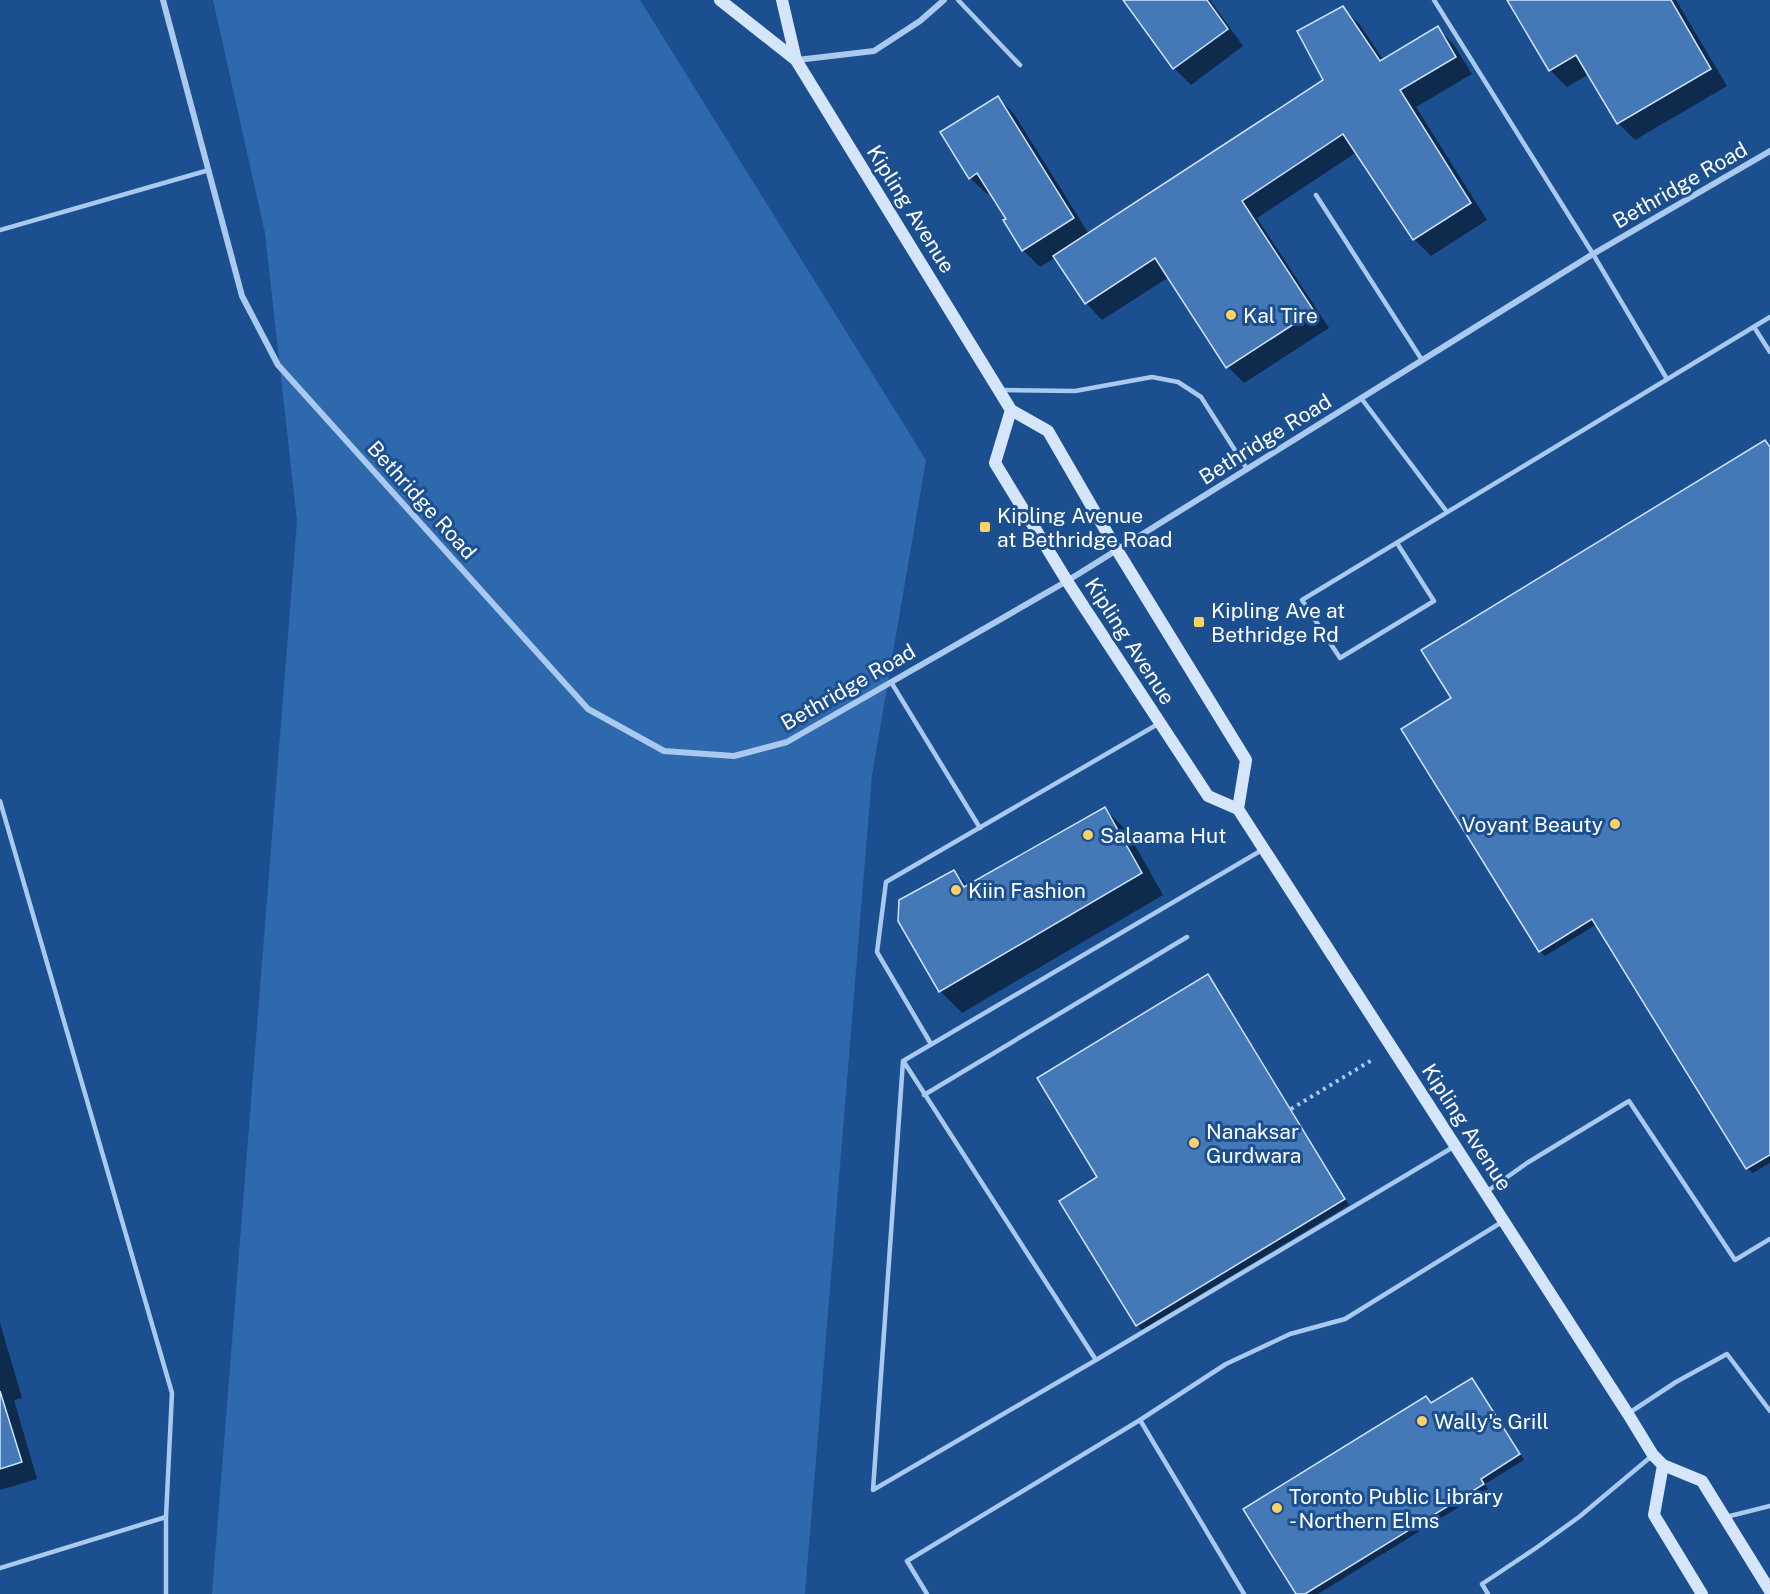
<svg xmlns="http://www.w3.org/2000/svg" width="1770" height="1594" font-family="'Public Sans',sans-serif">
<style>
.green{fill:#2e69ad}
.shadow{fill:#0007}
.building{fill:#4478b7;stroke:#cfe3fa;stroke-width:1.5}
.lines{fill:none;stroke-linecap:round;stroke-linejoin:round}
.path{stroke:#a9c9ee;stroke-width:4;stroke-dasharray:3 4.5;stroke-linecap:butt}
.lane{stroke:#a9c9ee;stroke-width:4.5}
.street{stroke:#a9c9ee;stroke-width:6}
.secondary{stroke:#d6e6fa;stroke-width:12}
.poi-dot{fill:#ffd166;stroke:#1b4f8f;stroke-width:2}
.labels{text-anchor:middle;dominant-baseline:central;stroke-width:6;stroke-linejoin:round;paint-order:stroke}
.street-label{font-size:21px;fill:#fff;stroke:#1b4f8f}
.poi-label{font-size:21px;fill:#fff;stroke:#1b4f8f;text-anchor:start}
</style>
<rect width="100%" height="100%" fill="#1b4f8f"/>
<path class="green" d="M213,0H640L926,460L872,775L805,1594H212L297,521L265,233Z"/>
<path class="shadow" d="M1125,0H1210L1243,46L1191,85L1174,68Z
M1509,0H1676L1727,86L1635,140L1618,123L1589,74L1567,87L1550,70Z
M1343,8L1360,25L1384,61L1438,28L1454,45L1472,74L1416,107L1487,220L1431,256L1414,239L1357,152L1257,218L1329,328L1244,383L1228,367L1169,277L1102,320L1086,303L1056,257L1040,267L1023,250L1008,219L991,192L987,194L970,178L998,98L1014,114L1089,234L1325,81Z
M1765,442L1770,446V1163L1753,1173L1747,1168L1597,924L1545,956L1540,951L1453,699Z
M1105,809L1127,831L1163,895L962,1013L940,991L954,871L968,886Z
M1208,976L1213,981L1349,1205L1142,1330L1137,1325L1061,1201L1099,1177Z
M0,1323L22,1398L14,1400L37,1479L0,1490Z
M1472,1380L1477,1385L1524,1460L1485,1484L1488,1489L1318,1594H1298L1426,1397L1432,1404Z"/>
<path class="building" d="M1123,0H1207L1228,29L1173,69Z
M1507,0H1671L1711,69L1617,124L1576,55L1549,71Z
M1343,6L1380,61L1438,26L1456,57L1400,90L1471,203L1413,240L1343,134L1242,201L1314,311L1226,368L1155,258L1085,304L1053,256L1323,80L1297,31Z
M998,96L1074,218L1022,251L1003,220L1006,219L977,173L969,179L940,132Z
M1765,440L1770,447V1155L1746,1169L1592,919L1539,952L1401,729L1451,698L1421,650Z
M1105,807L1142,873L939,992L898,921L899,900L954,870L964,887Z
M1208,974L1345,1199L1136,1326L1059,1201L1097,1177L1037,1078Z
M1472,1378L1520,1454L1481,1479L1484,1484L1305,1594H1296L1243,1509L1426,1396L1431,1403Z
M0,1391L22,1462L0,1469Z"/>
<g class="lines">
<path class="path" d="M1291,1109L1372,1060"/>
<path class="lane" d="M958,0L1020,65
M1434,0L1593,254L1667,379
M1316,195L1422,360
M0,230L209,170
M1754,327L1770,352
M1001,390L1075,391L1152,377L1178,382L1201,397L1247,469
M1361,398L1447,512
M1397,543L1434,601L1340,658L1302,600L1770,317
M891,682L980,828
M0,801L172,1393L166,1517V1594
M1262,850L903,1061L873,1490L1096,1360L1455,1146
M931,1044L877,952L886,882L1158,724
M904,1062L1096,1360
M924,1095L1187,937
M1486,1192L1527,1163L1629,1101L1735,1260L1770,1239
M1629,1413L1676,1382L1727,1354L1770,1411
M1140,1420L1226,1364L1290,1334L1345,1319L1502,1222
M1726,1517L1770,1506
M0,1568L166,1517
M927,1594L907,1561L1140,1420L1244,1594
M1488,1594L1482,1584L1536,1548L1579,1517L1653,1455"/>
<path class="street" d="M163,0L242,296L278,365L588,709L664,751L734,756L787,742L1067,581L1593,254L1770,151
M797,60L874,51L920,21L944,0"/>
<path class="secondary" d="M720,0L796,60
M782,0L796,60L1011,410L1048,431L1117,550L1246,760L1238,809
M1011,410L995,463L1067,581L1208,796L1238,809L1628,1414L1653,1455L1663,1465L1702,1481L1770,1591
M1663,1465L1654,1515L1702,1594"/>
</g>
<g class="poi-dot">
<circle cx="1231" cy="315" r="6"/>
<rect x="979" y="521" width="12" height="12" rx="3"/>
<rect x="1193" y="616" width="12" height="12" rx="3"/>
<circle cx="1615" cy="824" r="6"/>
<circle cx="1088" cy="835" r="6"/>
<circle cx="956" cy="890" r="6"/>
<circle cx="1194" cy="1143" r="6"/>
<circle cx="1422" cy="1421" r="6"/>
<circle cx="1277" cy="1508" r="6"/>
</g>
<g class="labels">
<g class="street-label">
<text transform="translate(1680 185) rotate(-30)">Bethridge Road</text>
<text transform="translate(911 209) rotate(58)">Kipling Avenue</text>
<text transform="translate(1265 439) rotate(-32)">Bethridge Road</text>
<text transform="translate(422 500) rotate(48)">Bethridge Road</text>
<text transform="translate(1130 641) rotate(57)">Kipling Avenue</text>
<text transform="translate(848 687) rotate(-30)">Bethridge Road</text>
<text transform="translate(1467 1127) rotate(57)">Kipling Avenue</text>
</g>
<g class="poi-label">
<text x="1243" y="315">Kal Tire</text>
<text x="997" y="515">Kipling Avenue<tspan x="997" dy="24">at Bethridge Road</tspan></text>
<text x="1211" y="610">Kipling Ave at<tspan x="1211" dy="24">Bethridge Rd</tspan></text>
<text x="1603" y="824" text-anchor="end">Voyant Beauty</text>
<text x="1100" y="835">Salaama Hut</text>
<text x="968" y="890">Kiin Fashion</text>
<text x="1206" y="1131">Nanaksar<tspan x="1206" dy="24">Gurdwara</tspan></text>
<text x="1434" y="1421">Wally's Grill</text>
<text x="1289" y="1496">Toronto Public Library<tspan x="1289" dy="24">- Northern Elms</tspan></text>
</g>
</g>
</svg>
